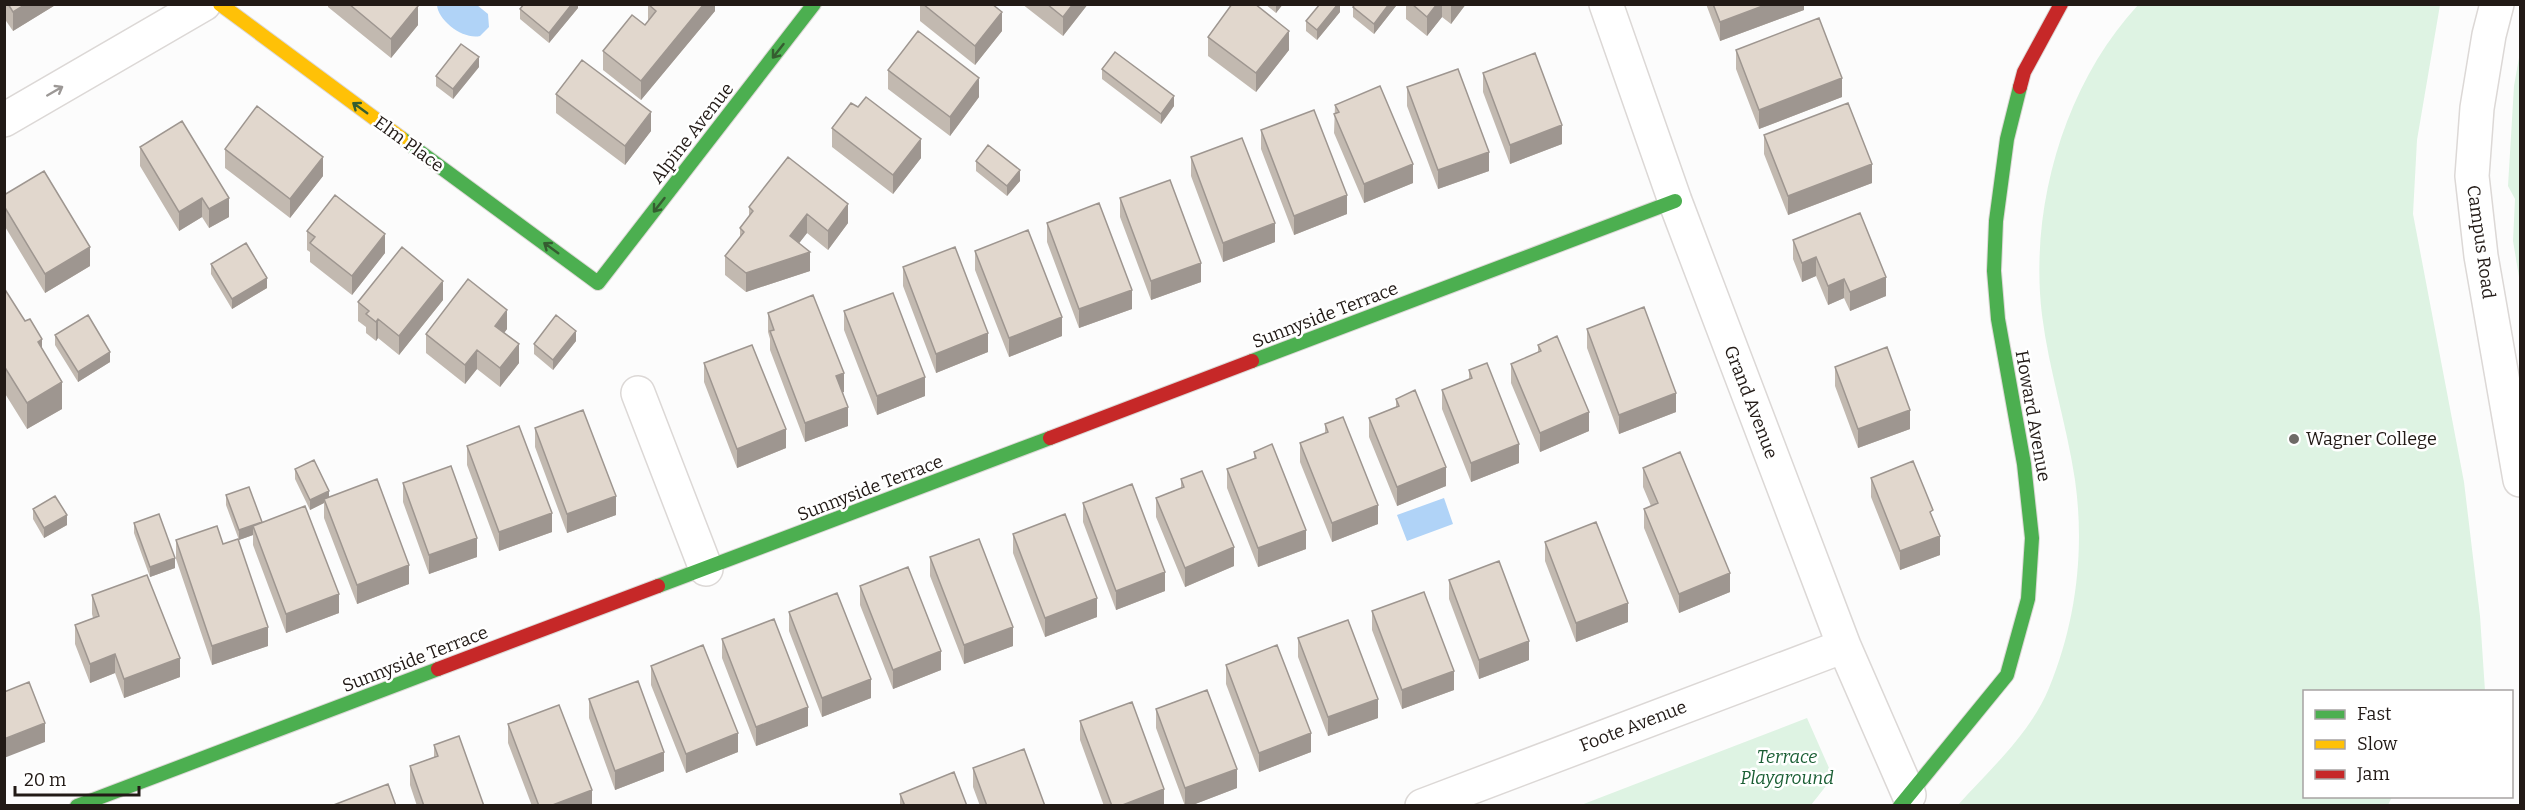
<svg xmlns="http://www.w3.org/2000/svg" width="2525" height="810" font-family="Bitter,serif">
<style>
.green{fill:#def3e3}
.water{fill:#b0d3f7}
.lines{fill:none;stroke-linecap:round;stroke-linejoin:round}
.street-casing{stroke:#dcd8d6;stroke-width:36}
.fast-casing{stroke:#dcd8d6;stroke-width:16}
.slow-casing{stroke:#dcd8d6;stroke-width:16}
.jam-casing{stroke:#dcd8d6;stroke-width:16}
.street{stroke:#fff;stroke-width:33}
.fast{stroke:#4caf50;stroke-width:14}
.slow{stroke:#ffc107;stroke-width:14}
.jam{stroke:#c62828;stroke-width:14}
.wall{fill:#c2b9b0}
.shaded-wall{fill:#9e9690}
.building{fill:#e1d7cd;stroke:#9e9690;stroke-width:1.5}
.oneway{stroke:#355d30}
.oneway2{stroke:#9c9896}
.poi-dot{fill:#6e6966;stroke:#fff;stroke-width:2}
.labels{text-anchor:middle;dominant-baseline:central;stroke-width:5;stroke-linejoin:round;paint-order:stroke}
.street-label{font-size:18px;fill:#221a16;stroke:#fff}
.poi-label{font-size:18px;fill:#221a16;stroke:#fff;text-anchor:start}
.park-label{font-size:18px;font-style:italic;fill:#1a5e34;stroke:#fff}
</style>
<rect width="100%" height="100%" fill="#fcfcfc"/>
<path class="green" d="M2138,5H2440L2417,140L2413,214L2464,482L2480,616L2485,691L2304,692V796L2392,797L2388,805H1958C1990,769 2030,734 2049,688C2076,623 2085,550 2075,480C2067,425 2049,371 2042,315C2029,208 2064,85 2138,5Z
M2520,52V283L2513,241L2515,199L2508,186L2514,86Z
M1807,718L1833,777L1811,805H1581Z"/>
<path class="water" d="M437,5H477L488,14L489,27L480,36C464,40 438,21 437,5Z
M1444,498L1453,524L1407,541L1397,515Z"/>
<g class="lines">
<defs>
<path id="street" d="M1606,4L1675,201L1844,646L1909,795
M2497,4L2489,35L2477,108L2472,176L2481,256L2520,480
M4,120L204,4
M638,393L706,569
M1422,806L1844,646"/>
<path id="fast" d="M401,138L598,283L814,4
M1252,361L1675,201
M658,586L1050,438
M77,806L438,669
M1900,806L2007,675L2028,599L2032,538L2024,464L1998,319L1994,271L1996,221L2007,139L2020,87"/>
<path id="slow" d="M220,4L401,138"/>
<path id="jam" d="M2020,87L2024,72L2061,4
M1050,438L1252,361
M438,669L658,586"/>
</defs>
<use href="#street" class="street-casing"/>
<use href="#fast" class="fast-casing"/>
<use href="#slow" class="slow-casing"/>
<use href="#jam" class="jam-casing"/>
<use href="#street" class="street"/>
<use href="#fast" class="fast"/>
<use href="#slow" class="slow"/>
<use href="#jam" class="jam"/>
</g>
<path class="wall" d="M4,4H57L13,31L4,18Z
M328,4H416L418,25L391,58L328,7Z
M578,4V8L549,43L520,19V9Z
M648,4H715V11L641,100L603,70V51L645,25L648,22Z
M920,4H992L1002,31L975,65L920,21Z
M1022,4H1088L1063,36Z
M1265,4H1283L1276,13Z
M1340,4V12L1317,40L1306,31V21Z
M1396,4V6L1374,34L1353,17V7Z
M1406,4H1466L1451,24L1442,17L1427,36L1406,19Z
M1706,4H1804V10L1720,41Z
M1208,37L1289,50L1256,92L1208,56Z
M1736,50L1842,97L1759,129L1736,69Z
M479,67L453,99L436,86V76Z
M1102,69L1174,106L1161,124L1102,79Z
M888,70L979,97L950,136L888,89Z
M1483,73L1562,144L1510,164L1483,92Z
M1407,87L1489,171L1438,189L1407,106Z
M556,94L651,131L625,165L556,113Z
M1335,105L1413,183L1364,203L1334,133Z
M832,128L921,158L893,194L832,147Z
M1261,130L1347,214L1294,235L1261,149Z
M1764,135L1872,183L1788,215L1764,154Z
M140,147L229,217L209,228L202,217L179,231L140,166Z
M225,149L323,176L290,218L225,168Z
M1191,157L1275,242L1223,262L1191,176Z
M976,161L1020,181L1007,196L976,171Z
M4,195L90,266L45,293L4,225Z
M1120,198L1201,282L1151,300L1120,217Z
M848,204V223L828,250L807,233L799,243L810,271L746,292L725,275V256L740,237V228L749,216V207Z
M1047,223L1132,309L1079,328L1047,242Z
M307,231L385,253L352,295L310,262V252L307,250Z
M1793,240L1886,296L1850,311L1844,298L1828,305L1816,276L1802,282L1793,259Z
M975,251L1062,336L1009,357L975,270Z
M211,264L267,288L232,309L211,274Z
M903,267L988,352L936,373L903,286Z
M4,288L42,350L62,409L27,429L4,392Z
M443,300L399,355L378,338L376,341L366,333V327L358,321V302Z
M844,311L925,396L877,415L844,330Z
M768,313L844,392H843L848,426L805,442L770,350V339L768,332Z
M507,329L504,333L519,363L500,387L477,369L465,384L426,353V334Z
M1587,329L1676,412L1619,434L1587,348Z
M55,335L110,362L78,382L55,345Z
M576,341L553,370L534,354V344Z
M1538,345L1589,431L1540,452L1511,383V364L1538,353Z
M704,363L786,448L737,468L704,382Z
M1835,367L1910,429L1858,448L1835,386Z
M1469,370L1519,463L1471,482L1442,409V390L1469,379Z
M1396,399L1446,486L1397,506L1369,437V418L1396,407Z
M1325,424L1378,524L1332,542L1300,462V443L1325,433Z
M535,428L616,515L567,533L535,447Z
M467,446L552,532L499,551L467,465Z
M1254,452L1306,549L1258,567L1227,488V469L1254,459Z
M1643,468L1730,592L1679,613L1644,528V509L1651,506L1643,487Z
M295,469L329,498L409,584L357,604L324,518V503L310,510L295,479Z
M1871,478L1940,555L1900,570L1871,497Z
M1181,479L1234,566L1185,587L1156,517V498L1181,488Z
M403,483L477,557L429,574L403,502Z
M226,495L262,523L339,613L286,633L253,545V535L239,540L226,505Z
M1083,503L1165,591L1116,610L1083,522Z
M33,509L67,525L44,538L33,519Z
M134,523L175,568L150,577L134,533Z
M1013,534L1097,617L1045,637L1013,553Z
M176,540L223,544L268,646L212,665L176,559Z
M1545,542L1628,622L1576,642L1545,561Z
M930,557L1013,646L964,664L930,576Z
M1449,580L1529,660L1479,679L1449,599Z
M860,586L941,670L893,689L860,605Z
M92,595L180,677L124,698L115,673L90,683L75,644V625L93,618L92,614Z
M1372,611L1454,690L1402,709L1372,630Z
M789,612L871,698L822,717L789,631Z
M1298,638L1378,718L1328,736L1298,657Z
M722,639L808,726L756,746L722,658Z
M1226,665L1311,752L1259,772L1226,684Z
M651,666L738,752L686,773L651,685Z
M589,699L664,771L615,790L589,718Z
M1156,709L1237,788L1190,806H1185L1156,728Z
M1080,721L1164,806H1104L1080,740Z
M508,724L592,806H532L508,743Z
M434,745L484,806H417L410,785V766L434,757Z
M973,768L1045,806H980L973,787Z
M900,794L967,806H900Z"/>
<path class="shaded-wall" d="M26,4H57L13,31V12Z
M572,4H578V8L549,43V33Z
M704,4H715V11L641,100V81Z
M1073,4H1088L1063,36V17Z
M1276,4H1283L1276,13Z
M1338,4H1340V12L1317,40V30Z
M1389,4H1396V6L1374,34V24Z
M1437,4H1442V17L1427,36V17Z
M1451,4H1466L1451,24Z
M1768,4H1804V10L1720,41V22Z
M418,6V25L391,58V39Z
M1002,12V31L975,65V46Z
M1289,31V50L1256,92V73Z
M479,57V67L453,99V89Z
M979,78V97L950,136V117Z
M1842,78V97L1759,129V110Z
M1174,96V106L1161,124V114Z
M651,112V131L625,165V146Z
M1562,125V144L1510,164V145Z
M921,139V158L893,194V175Z
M1489,152V171L1438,189V170Z
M323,157V176L290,218V199Z
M1413,164V183L1364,203V184Z
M1872,164V183L1788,215V196Z
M1020,170V181L1007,196V186Z
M1347,195V214L1294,235V216Z
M202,198V217L179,231V212Z
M229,198V217L209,228V209Z
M848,204V223L828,250V231Z
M807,214V233L790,255V236Z
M1275,223V242L1223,262V243Z
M385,234V253L352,295V276Z
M90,247V266L45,293V274Z
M810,252V271L746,292V273Z
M1816,257V276L1802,282V263Z
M1201,263V282L1151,300V281Z
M1886,277V296L1850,311V292Z
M267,278V288L232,309V299Z
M1844,279V298L1828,305V286Z
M443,281V300L399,355V336Z
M1132,290V309L1079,328V309Z
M507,310V329L495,345V326Z
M1062,317V336L1009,357V338Z
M378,319V338L376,341V322Z
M576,331V341L553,370V360Z
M988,333V352L936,373V354Z
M42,339V366L38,342Z
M519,344V363L500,387V368Z
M477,350V369L465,384V365Z
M110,352V362L78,382V372Z
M844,373V392L836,395V376Z
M925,377V396L877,415V396Z
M62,382V409L27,429V403Z
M1676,393V412L1619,434V415Z
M848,407V426L805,442V423Z
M1910,410V429L1858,448V429Z
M1589,412V431L1540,452V433Z
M786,429V448L737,468V449Z
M1519,444V463L1471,482V463Z
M1446,467V486L1397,506V487Z
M329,491V501L324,499V503L310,510V500Z
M616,496V515L567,533V514Z
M1378,505V524L1332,542V523Z
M552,513V532L499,551V532Z
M67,515V525L44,538V528Z
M262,522L253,526V535L239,540V530Z
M1306,530V549L1258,567V548Z
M1940,536V555L1900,570V551Z
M477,538V557L429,574V555Z
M1234,547V566L1185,587V568Z
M175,558V568L150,577V567Z
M409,565V584L357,604V585Z
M1165,572V591L1116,610V591Z
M1730,573V592L1679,613V594Z
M339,594V613L286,633V614Z
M1097,598V617L1045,637V618Z
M1628,603V622L1576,642V623Z
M268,627V646L212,665V646Z
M1013,627V646L964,664V645Z
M1529,641V660L1479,679V660Z
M941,651V670L893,689V670Z
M115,654V673L90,683V664Z
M180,658V677L124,698V679Z
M1454,671V690L1402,709V690Z
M871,679V698L822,717V698Z
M1378,699V718L1328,736V717Z
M808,707V726L756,746V727Z
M45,723V742L4,758V739Z
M738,733V752L686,773V754Z
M1311,733V752L1259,772V753Z
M664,752V771L615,790V771Z
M1237,769V788L1190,806H1185V788Z
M1164,789V806H1120Z
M592,790V806H550Z"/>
<path class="building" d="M8,4H26L13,12Z
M349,4H416L418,6L391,39Z
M524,4H572L549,33L520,9Z
M648,4H704L641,81L603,51L632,15L645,25L656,11Z
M923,4H992L1002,12L975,46Z
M1047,4H1073L1063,17Z
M1232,4H1255L1289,31L1256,73L1208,37Z
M1320,4H1338L1317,30L1306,21Z
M1355,4H1389L1374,24L1353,7Z
M1412,4H1437L1427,17Z
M1713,4H1768L1720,22Z
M1819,18L1842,78L1759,110L1736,50Z
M918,31L979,78L950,117L888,70Z
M461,44L479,57L453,89L436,76Z
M1115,52L1174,96L1161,114L1102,69Z
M1535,53L1562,125L1510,145L1483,73Z
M582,60L651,112L625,146L556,94Z
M1458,69L1489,152L1438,170L1407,87Z
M1380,86L1413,164L1364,184L1334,114L1339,112L1335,105Z
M866,97L921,139L893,175L832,128L851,103L858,107Z
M1848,103L1872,164L1788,196L1764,135Z
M257,106L323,157L290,199L225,149Z
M1314,110L1347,195L1294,216L1261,130Z
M182,121L229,198L209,209L202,198L179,212L140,147Z
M1242,138L1275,223L1223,243L1191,157Z
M988,145L1020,170L1007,186L976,161Z
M788,157L848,204L828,231L807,214L790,236L810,252L746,273L725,256L744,232L740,228L753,211L749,207Z
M44,171L90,247L45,274L4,206V195Z
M1170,180L1201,263L1151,281L1120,198Z
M335,195L385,234L352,276L310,243L315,237L307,231Z
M1099,203L1132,290L1079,309L1047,223Z
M1860,213L1886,277L1850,292L1844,279L1828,286L1816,257L1802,263L1793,240Z
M1028,230L1062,317L1009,338L975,251Z
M246,243L267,278L232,299L211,264Z
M402,247L443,281L399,336L378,319L376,322L366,314L369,311L358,302Z
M955,247L988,333L936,354L903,267Z
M468,279L507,310L495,326L519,344L500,368L477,350L465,365L426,334Z
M4,288L25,321L30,319L42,339L38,342L62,382L27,403L4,366Z
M893,293L925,377L877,396L844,311Z
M813,295L844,373L836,376L848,407L805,423L770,331L774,330L768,313Z
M1644,307L1676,393L1619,415L1587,329Z
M88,315L110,352L78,372L55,335Z
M556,315L576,331L553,360L534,344Z
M1557,336L1589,412L1540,433L1511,364L1541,351L1538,345Z
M752,345L786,429L737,449L704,363Z
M1887,347L1910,410L1858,429L1835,367Z
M1487,363L1519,444L1471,463L1442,390L1472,378L1469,370Z
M1415,390L1446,467L1397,487L1369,418L1399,406L1396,399Z
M583,410L616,496L567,514L535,428Z
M1343,417L1378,505L1332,523L1300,443L1328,432L1325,424Z
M519,426L552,513L499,532L467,446Z
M1272,444L1306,530L1258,548L1227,469L1256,458L1254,452Z
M1680,452L1730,573L1679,594L1644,509L1658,503L1643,468Z
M314,460L329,491L310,500L295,469Z
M1913,461L1933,510L1930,512L1940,536L1900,551L1871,478Z
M451,466L477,538L429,555L403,483Z
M1202,471L1234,547L1185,568L1156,498L1184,487L1181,479Z
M377,479L409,565L357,585L324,499Z
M1132,484L1165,572L1116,591L1083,503Z
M249,487L262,522L239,530L226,495Z
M55,496L67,515L44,528L33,509Z
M305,506L339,594L286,614L253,526Z
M159,514L175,558L150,567L134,523Z
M1065,514L1097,598L1045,618L1013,534Z
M1596,522L1628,603L1576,623L1545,542Z
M217,526L223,544L238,539L268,627L212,646L176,540Z
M979,539L1013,627L964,645L930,557Z
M1499,561L1529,641L1479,660L1449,580Z
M908,567L941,651L893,670L860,586Z
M147,575L180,658L124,679L115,654L90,664L75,625L99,616L92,595Z
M1424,592L1454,671L1402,690L1372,611Z
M837,593L871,679L822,698L789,612Z
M774,619L808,707L756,727L722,639Z
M1348,620L1378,699L1328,717L1298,638Z
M703,645L738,733L686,754L651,666Z
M1277,645L1311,733L1259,753L1226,665Z
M638,681L664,752L615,771L589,699Z
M29,682L45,723L4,739V692Z
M1207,690L1237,769L1185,788L1156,709Z
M1132,702L1164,789L1120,806H1112L1080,721Z
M559,705L592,790L550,806H539L508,724Z
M459,736L484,806H424L410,766L438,756L434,745Z
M1024,749L1045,806H987L973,768Z
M954,772L967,806H905L900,794Z
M388,784L396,806H331Z"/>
<defs><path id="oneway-shaft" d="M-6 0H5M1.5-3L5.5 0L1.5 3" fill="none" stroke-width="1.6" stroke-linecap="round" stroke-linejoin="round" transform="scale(1.5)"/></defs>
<g class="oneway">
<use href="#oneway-shaft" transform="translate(778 51) rotate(128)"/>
<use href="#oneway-shaft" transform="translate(360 108) rotate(-144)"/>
<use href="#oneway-shaft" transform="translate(659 205) rotate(128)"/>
<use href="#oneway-shaft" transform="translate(551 248) rotate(-144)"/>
</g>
<use class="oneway2" href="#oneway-shaft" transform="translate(55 91) rotate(-30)"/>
<circle class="poi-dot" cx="2294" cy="439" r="6"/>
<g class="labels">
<g class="street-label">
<text transform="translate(692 133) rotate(-52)">Alpine Avenue</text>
<text transform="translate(409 144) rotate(36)">Elm Place</text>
<text transform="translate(2481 242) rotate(82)">Campus Road</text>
<text transform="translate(1325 315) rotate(-21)">Sunnyside Terrace</text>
<text transform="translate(1751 402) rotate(69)">Grand Avenue</text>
<text transform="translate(2033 416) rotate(80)">Howard Avenue</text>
<text transform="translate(870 488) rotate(-21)">Sunnyside Terrace</text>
<text transform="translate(415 659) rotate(-21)">Sunnyside Terrace</text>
<text transform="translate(1633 726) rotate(-21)">Foote Avenue</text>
</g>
<g class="poi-label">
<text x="2306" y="439">Wagner College</text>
</g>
<g class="park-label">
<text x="1787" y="757">Terrace<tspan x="1787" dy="21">Playground</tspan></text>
</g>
</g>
<rect width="2525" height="810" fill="none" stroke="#221a16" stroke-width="12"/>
<rect x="2303" y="690" width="210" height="108" fill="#ffffff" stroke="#a7a3a2" stroke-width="1.5"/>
<rect x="2315" y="710" width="30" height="9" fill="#4caf50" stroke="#a7a3a2" stroke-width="1.5"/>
<text x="2357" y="720" font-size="18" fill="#221a16">Fast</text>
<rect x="2315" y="740" width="30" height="9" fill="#ffc107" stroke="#a7a3a2" stroke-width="1.5"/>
<text x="2357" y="750" font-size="18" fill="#221a16">Slow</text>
<rect x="2315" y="770" width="30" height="9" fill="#c62828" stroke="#a7a3a2" stroke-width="1.5"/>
<text x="2357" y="780" font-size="18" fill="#221a16">Jam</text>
<path d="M15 786v9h124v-9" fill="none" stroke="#221a16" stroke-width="3"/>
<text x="24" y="786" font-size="18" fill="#221a16" stroke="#ffffff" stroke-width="4.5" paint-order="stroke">20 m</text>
</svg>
